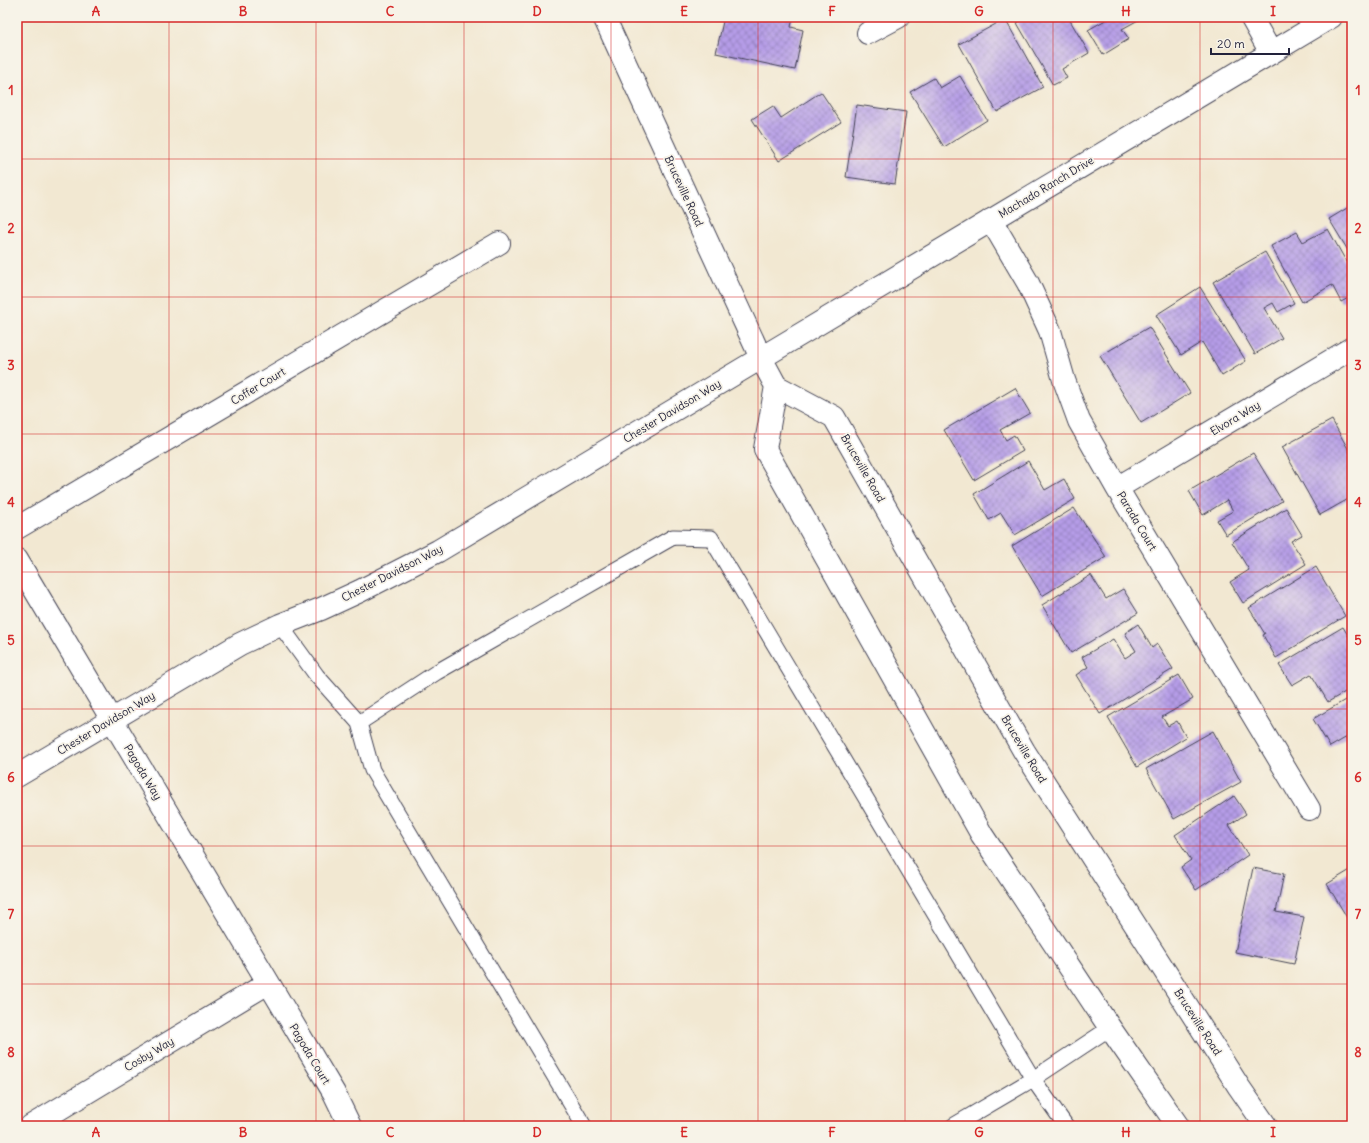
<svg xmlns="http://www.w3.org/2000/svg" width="1369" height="1143" font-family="Delius,sans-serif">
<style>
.building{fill:url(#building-cross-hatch)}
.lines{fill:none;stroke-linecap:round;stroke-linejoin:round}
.lane-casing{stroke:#414052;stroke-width:17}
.street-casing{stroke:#414052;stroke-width:24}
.secondary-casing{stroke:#414052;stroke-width:24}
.lane{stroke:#fff;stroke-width:15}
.street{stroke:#fff;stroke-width:22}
.secondary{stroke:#fff;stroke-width:22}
.grid{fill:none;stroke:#d62828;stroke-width:1;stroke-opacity:0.55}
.labels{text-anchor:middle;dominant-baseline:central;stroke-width:3.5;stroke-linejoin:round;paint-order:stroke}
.street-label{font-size:11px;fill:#22223b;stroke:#f7f3e8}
.neatline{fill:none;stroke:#d62828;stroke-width:1.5}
.grid-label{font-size:13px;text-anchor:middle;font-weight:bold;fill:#d62828}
</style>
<defs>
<pattern id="building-cross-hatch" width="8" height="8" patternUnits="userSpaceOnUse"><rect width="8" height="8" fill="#b59ce7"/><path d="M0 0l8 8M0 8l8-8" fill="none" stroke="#937fbc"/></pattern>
</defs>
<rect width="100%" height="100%" fill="#f7f3e8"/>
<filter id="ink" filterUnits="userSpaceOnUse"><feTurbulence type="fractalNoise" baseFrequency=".025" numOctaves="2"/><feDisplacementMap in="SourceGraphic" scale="8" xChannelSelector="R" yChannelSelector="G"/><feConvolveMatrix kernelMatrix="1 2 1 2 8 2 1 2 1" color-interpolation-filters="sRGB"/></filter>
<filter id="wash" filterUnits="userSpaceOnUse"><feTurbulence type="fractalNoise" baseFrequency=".012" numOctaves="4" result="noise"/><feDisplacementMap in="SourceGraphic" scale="16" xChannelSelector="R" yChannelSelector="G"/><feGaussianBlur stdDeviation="0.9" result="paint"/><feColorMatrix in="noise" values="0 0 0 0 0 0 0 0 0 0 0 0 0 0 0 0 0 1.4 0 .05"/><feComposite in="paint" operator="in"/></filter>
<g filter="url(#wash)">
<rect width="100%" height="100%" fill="#f2e8d2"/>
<g id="blocks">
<path class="building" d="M724,17L793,18L791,27L803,30L795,70L716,53Z
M1027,17H1068L1089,53L1062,69L1067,78L1053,85L1017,23Z
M1109,17H1138L1140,19L1122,29L1129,39L1103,55L1088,30L1109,18Z
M1005,19L1043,87L997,112L959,44Z
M960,76L987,120L944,147L910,92L934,78L940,88Z
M821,92L841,122L779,161L752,119L773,106L781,118Z
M857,105L906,112L895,184L846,177Z
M1352,205V257L1329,219Z
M1328,229L1352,272V296L1341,302L1332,285L1302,302L1271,246L1297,232L1303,242Z
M1265,252L1294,303L1278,312L1273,303L1264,308L1282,338L1255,354L1213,282Z
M1200,287L1246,361L1222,376L1202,342L1181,355L1156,315Z
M1149,327L1190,393L1141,423L1100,356Z
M1015,388L1030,413L1000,430L1006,440L1014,435L1023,451L974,480L944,430Z
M1332,420L1352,456V497L1320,515L1282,447Z
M1253,453L1282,501L1226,535L1217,520L1233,511L1227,500L1203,515L1189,491Z
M1028,461L1045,490L1064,479L1075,499L1015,535L1001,513L989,520L974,494Z
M1074,508L1106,557L1042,596L1012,546Z
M1286,508L1302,535L1291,541L1306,564L1243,603L1230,582L1249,570L1232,542Z
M1316,567L1345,616L1276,658L1263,635L1265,634L1249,608Z
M1091,575L1106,599L1123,589L1138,613L1071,653L1042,605Z
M1138,624L1152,648L1157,644L1173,669L1100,714L1076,675L1088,667L1082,657L1113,639L1125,658L1136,651L1125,633Z
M1343,627L1352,642V688L1328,702L1311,674L1292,685L1279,665Z
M1179,675L1193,699L1162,717L1168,726L1177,721L1186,737L1137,767L1108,717Z
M1352,696V734L1330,747L1313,719Z
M1213,731L1241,782L1174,819L1146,769Z
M1234,796L1246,814L1229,825L1248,855L1196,890L1181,867L1191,860L1175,835Z
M1253,868L1284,874L1276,912L1304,917L1294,964L1235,952Z
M1352,869V926L1327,884Z"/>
</g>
</g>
<g filter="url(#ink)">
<use href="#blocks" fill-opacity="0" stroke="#414052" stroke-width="1"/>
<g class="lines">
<defs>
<path id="lane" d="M280,625L317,676L359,723
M584,1126L372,770L359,723L437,672L673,537L711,538L1033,1079L1066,1126
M953,1126L1033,1079L1110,1028"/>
<path id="street" d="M1251,17L1271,53
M868,33L898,17
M991,220L1028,283L1050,331L1064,380L1079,421L1117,488L1309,809
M1117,488L1352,348
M17,528L499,243
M17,560L334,1093L350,1126
M17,776L240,644L280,625L321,609L360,591L438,551L761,358
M31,1126L268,983"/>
<path id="secondary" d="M604,17L761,358L776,386L834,417L1024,751L1239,1087L1266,1126
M761,358L1331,17
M776,386L765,449L982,835L1110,1028L1178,1126"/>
</defs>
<use href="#lane" class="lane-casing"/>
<use href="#street" class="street-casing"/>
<use href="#secondary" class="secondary-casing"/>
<use href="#lane" class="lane"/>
<use href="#street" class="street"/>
<use href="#secondary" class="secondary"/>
</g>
</g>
<path class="grid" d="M169,17V1126M316,17V1126M464,17V1126M611,17V1126M758,17V1126M905,17V1126M1053,17V1126M1200,17V1126M17,159H1352M17,297H1352M17,434H1352M17,572H1352M17,709H1352M17,846H1352M17,984H1352"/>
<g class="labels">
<g class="street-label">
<text transform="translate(1046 187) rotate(-31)">Machado Ranch Drive</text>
<text transform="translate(684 191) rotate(65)">Bruceville Road</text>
<text transform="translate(258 386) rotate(-31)">Coffer Court</text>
<text transform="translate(672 411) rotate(-31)">Chester Davidson Way</text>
<text transform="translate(1235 418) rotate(-31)">Elvora Way</text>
<text transform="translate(863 468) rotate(60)">Bruceville Road</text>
<text transform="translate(1137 521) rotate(59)">Parada Court</text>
<text transform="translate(392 573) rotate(-27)">Chester Davidson Way</text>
<text transform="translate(106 723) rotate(-31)">Chester Davidson Way</text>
<text transform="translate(1024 749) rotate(59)">Bruceville Road</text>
<text transform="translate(143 772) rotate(59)">Pagoda Way</text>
<text transform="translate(1198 1022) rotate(57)">Bruceville Road</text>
<text transform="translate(149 1054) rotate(-31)">Cosby Way</text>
<text transform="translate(310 1054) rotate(59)">Pagoda Court</text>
</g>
</g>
<rect width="1369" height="1143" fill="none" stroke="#f7f3e8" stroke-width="44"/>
<path d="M1211 48v6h78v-6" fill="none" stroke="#22223b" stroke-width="2"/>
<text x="1217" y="48" font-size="12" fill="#22223b" stroke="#f7f3e8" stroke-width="3" paint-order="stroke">20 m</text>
<rect x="22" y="22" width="1325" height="1099" class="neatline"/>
<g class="grid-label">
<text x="96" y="16">A</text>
<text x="243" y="16">B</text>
<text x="390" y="16">C</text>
<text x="537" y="16">D</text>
<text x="684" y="16">E</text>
<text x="832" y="16">F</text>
<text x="979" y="16">G</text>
<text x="1126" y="16">H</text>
<text x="1273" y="16">I</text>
<text x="11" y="95">1</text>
<text x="1358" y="95">1</text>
<text x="11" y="233">2</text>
<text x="1358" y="233">2</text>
<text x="11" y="370">3</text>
<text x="1358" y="370">3</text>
<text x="11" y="507">4</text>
<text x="1358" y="507">4</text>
<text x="11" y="645">5</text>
<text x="1358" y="645">5</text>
<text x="11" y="782">6</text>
<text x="1358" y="782">6</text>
<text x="11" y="919">7</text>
<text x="1358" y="919">7</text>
<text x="11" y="1057">8</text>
<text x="1358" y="1057">8</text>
<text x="96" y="1137">A</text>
<text x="243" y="1137">B</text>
<text x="390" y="1137">C</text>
<text x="537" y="1137">D</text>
<text x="684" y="1137">E</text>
<text x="832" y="1137">F</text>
<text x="979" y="1137">G</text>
<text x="1126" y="1137">H</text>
<text x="1273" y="1137">I</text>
</g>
</svg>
